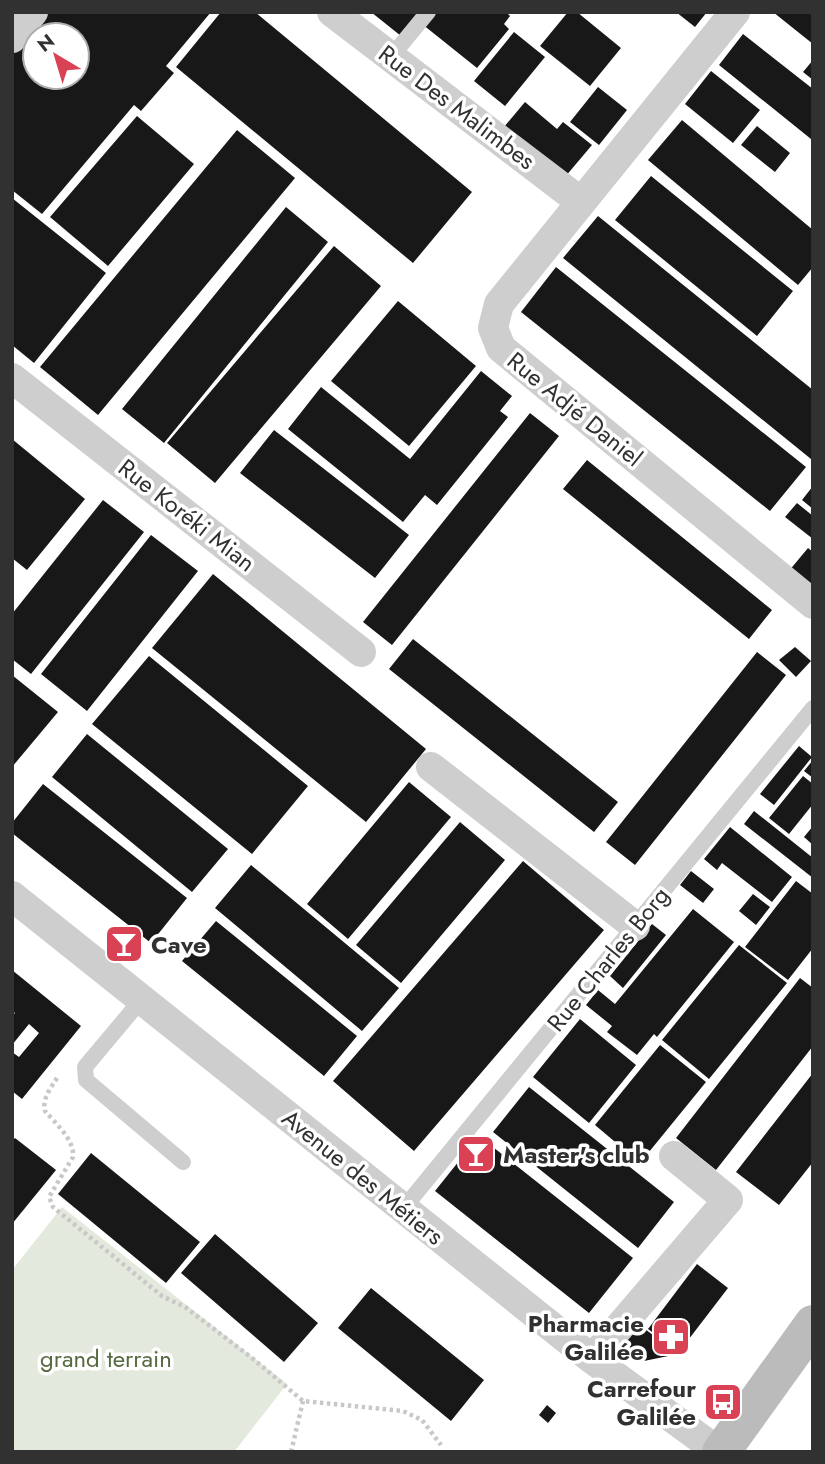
<svg xmlns="http://www.w3.org/2000/svg" width="825" height="1464" font-family="Jost,sans-serif">
<style>
.green{fill:#e4e9dd}
.building{fill:#181818;fill-rule:evenodd}
.lines{fill:none;stroke-linecap:round;stroke-linejoin:round}
.path{stroke:#c8c8c8;stroke-width:4.5;stroke-dasharray:3.5 3.5;stroke-linecap:butt}
.lane{stroke:#cecece;stroke-width:16}
.street{stroke:#cecece;stroke-width:30}
.secondary{stroke:#bbb;stroke-width:38}
.labels{text-anchor:middle;dominant-baseline:central;stroke-width:7;stroke-linejoin:round;paint-order:stroke}
.street-label{font-size:24px;fill:#313131;stroke:#fff}
.poi-label{font-size:24px;font-weight:bold;fill:#313131;stroke:#fff;text-anchor:start}
.park-label{font-size:24px;fill:#566a41;stroke:#fff}
</style>
<rect width="100%" height="100%" fill="#fff"/>
<path class="green" d="M62,1207L287,1384L234,1452H12V1270Z"/>
<path class="building" d="M48,12H211L166,66L174,73L141,111L134,105L42,214L12,190V55ZM35,35H77V77H35Z
M221,12H255L472,192L413,263L176,67Z
M371,12H421L401,36Z
M432,12H506L510,16L504,24L509,29L477,68L422,24Z
M568,12H577L621,48L590,86L540,46Z
M676,12H707L695,27Z
M773,12H813V44Z
M514,32L545,57L505,106L474,81Z
M743,34L813,89L811,139L719,65Z
M813,60V80L803,72Z
M711,71L760,110L733,143L685,104Z
M598,87L627,110L599,145L570,122Z
M525,102L557,129L563,122L592,145L565,177L504,127Z
M137,116L194,164L108,266L50,217Z
M682,120L813,230V267L798,285L648,160Z
M757,126L790,153L775,172L741,145Z
M237,130L295,178L98,415L40,367Z
M651,176L793,291L757,336L615,220Z
M12,198L106,273L34,363L12,345Z
M286,207L328,242L164,443L122,409Z
M598,216L813,390V456L811,459L563,258Z
M334,246L381,286L215,483L167,443Z
M556,267L806,467L770,511L521,312Z
M398,301L476,366L409,446L331,381Z
M481,371L512,396L500,411L508,417L437,505L425,495L403,522L288,429L321,387L410,459Z
M530,413L559,436L392,645L363,622Z
M274,430L409,535L375,578L240,473Z
M12,439L85,499L27,570L12,558Z
M587,460L772,610L749,639L563,489Z
M813,486V509L802,500Z
M103,500L144,532L31,674L12,659V614Z
M797,503L813,516V539L785,517Z
M151,535L198,571L87,711L41,674Z
M808,548L813,552V593L788,572Z
M213,574L426,749L366,822L152,648Z
M413,639L618,802L594,832L389,669Z
M795,647L811,661L796,677L779,660Z
M757,652L786,675L635,865L606,842Z
M149,656L308,786L252,854L92,724Z
M12,675L58,712L12,767Z
M87,734L228,849L192,892L52,777Z
M799,746L812,757L774,805L760,794Z
M813,760V778L804,771Z
M803,776L813,784V804L789,834L769,818Z
M409,782L451,817L348,939L307,904Z
M43,784L187,898L151,943L12,833V823Z
M754,811L813,858V878L744,824Z
M460,822L505,860L401,983L356,945Z
M813,826V845L804,837Z
M730,827L792,877L772,902L722,863L717,870L704,859Z
M523,861L604,930L414,1151L333,1081Z
M251,865L399,988L362,1031L215,908Z
M691,871L714,889L703,903L680,885Z
M796,881L813,894V948L788,980L745,947Z
M753,894L770,907L756,925L739,911Z
M693,909L734,942L657,1037L654,1034L637,1055L607,1032L612,1026L586,1005L598,990L615,1004Z
M216,921L357,1036L324,1076L182,961Z
M652,924L666,935L623,988L610,976Z
M739,945L787,983L709,1079L662,1040Z
M12,970L81,1026L22,1099L12,1091V1052L19,1057L39,1033L29,1024L12,1045V1016L15,1013L12,1011Z
M800,978L813,988V1046L716,1170L676,1138Z
M580,1019L636,1065L589,1123L533,1077Z
M660,1045L706,1082L640,1163L595,1125Z
M813,1073V1162L779,1205L736,1172Z
M529,1087L674,1202L638,1248L493,1132Z
M479,1136L633,1258L589,1313L435,1191Z
M15,1138L56,1170L12,1224V1141Z
M91,1153L200,1242L166,1283L58,1194Z
M215,1234L318,1323L284,1362L181,1273Z
M697,1264L728,1288L679,1352L648,1329Z
M371,1288L484,1380L451,1421L338,1328Z
M637,1323L678,1354L644,1361L623,1341Z
M547,1405L556,1413L548,1423L539,1415Z"/>
<g class="lines">
<path class="path" d="M57,1078C51,1088 42,1098 45,1111C55,1123 75,1140 73,1157L49,1197L53,1207L162,1296L185,1307L252,1358L303,1401L403,1411L422,1420L441,1445
M291,1452L303,1401"/>
<path class="lane" d="M391,57L428,12
M142,999L85,1067L86,1080L183,1162
M403,1209L813,708"/>
<path class="street" d="M332,12L581,202
M735,12L499,304L493,328L501,348L813,604
M12,38L33,12
M12,378L361,652
M431,767L635,926
M12,896L592,1359L719,1452
M592,1359L728,1200L674,1156"/>
<path class="secondary" d="M721,1452L813,1324"/>
</g>
<defs>
<symbol id="bar-square" viewBox="-11 -11 22 22"><rect x="-9" y="-9" width="18" height="18" rx="4" fill="#d84254" stroke="#fff"/><path d="M-6-5H6L.8 .8V4.5H3.5V6h-7V4.5H-.8V.8Z" fill="#fff"/></symbol>
<symbol id="pharmacy-square" viewBox="-11 -11 22 22"><rect x="-9" y="-9" width="18" height="18" rx="4" fill="#d84254" stroke="#fff"/><path d="M-2-6h4v4h4v4h-4v4h-4v-4h-4v-4h4Z" fill="#fff"/></symbol>
<symbol id="bus-square" viewBox="-11 -11 22 22"><rect x="-9" y="-9" width="18" height="18" rx="4" fill="#d84254" stroke="#fff"/><path d="M-5-6H5V4H4V6H2V4H-2V6H-4V4H-5ZM-3.5-4V0h7V-4ZM-3.5 1.2v1.5H-2V1.2ZM2 1.2v1.5H3.5V1.2Z" fill="#fff"/></symbol>
</defs>
<g fill-rule="evenodd">
<use href="#bar-square" x="102" y="922" width="44" height="44"/>
<use href="#bar-square" x="454" y="1132" width="44" height="44"/>
<use href="#pharmacy-square" x="649" y="1315" width="44" height="44"/>
<use href="#bus-square" x="701" y="1380" width="44" height="44"/>
</g>
<g class="labels">
<g class="street-label">
<text transform="translate(457 107) rotate(37)">Rue Des Malimbes</text>
<text transform="translate(575 409) rotate(39)">Rue Adjé Daniel</text>
<text transform="translate(187 515) rotate(38)">Rue Koréki Mian</text>
<text transform="translate(608 959) rotate(-51)">Rue Charles Borg</text>
<text transform="translate(363 1177) rotate(39)">Avenue des Métiers</text>
</g>
<g class="poi-label">
<text x="151" y="944">Cave</text>
<text x="503" y="1154">Master's club</text>
<text x="644" y="1323" text-anchor="end">Pharmacie<tspan x="644" dy="28">Galilée</tspan></text>
<text x="696" y="1388" text-anchor="end">Carrefour<tspan x="696" dy="28">Galilée</tspan></text>
</g>
<g class="park-label">
<text x="106" y="1358">grand terrain</text>
</g>
</g>
<rect width="825" height="1464" fill="none" stroke="#313131" stroke-width="28"/>
<g transform="translate(56 56) rotate(322)"><circle r="33" fill="#ffffff" stroke="#adadad" stroke-width="2"/>
<path d="M0-5L12 26L0 18L-12 26Z" fill="#d84254"/>
<text y="-10" font-size="19" font-weight="bold" text-anchor="middle" fill="#313131">N</text>
</g>
</svg>
